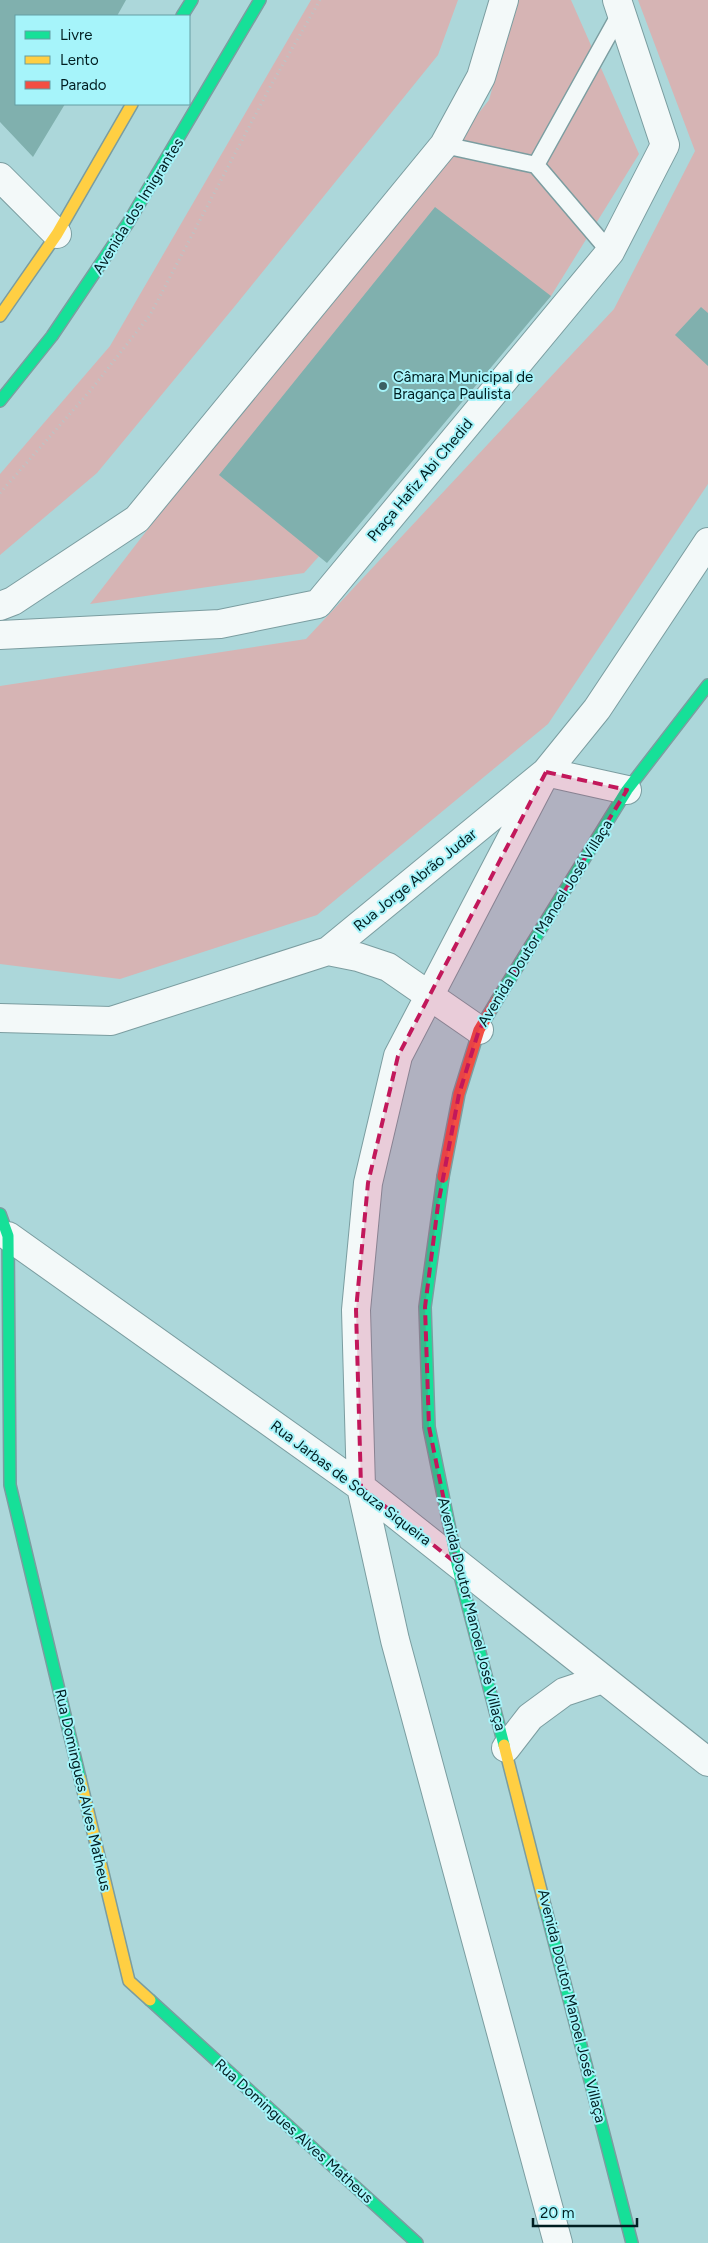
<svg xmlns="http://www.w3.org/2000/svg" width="708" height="2243" font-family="Figtree,sans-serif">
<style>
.green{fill:#d6b4b4}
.building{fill:#80b0ae}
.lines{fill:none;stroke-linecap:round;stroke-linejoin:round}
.lane-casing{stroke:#7b9da0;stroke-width:19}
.street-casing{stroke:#7b9da0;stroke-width:30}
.fast-casing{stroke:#7b9da0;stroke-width:14}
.slow-casing{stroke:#7b9da0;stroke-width:14}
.jam-casing{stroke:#7b9da0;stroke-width:14}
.path{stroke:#bac6c7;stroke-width:3;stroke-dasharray:1 4;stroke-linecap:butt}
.lane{stroke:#f3f9f9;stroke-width:16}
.street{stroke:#f3f9f9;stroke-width:28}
.fast{stroke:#16e098;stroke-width:11}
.slow{stroke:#ffcf43;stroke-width:11}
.jam{stroke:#f24e42;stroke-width:11}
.marked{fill:#c2185b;fill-opacity:0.2;stroke:#c2185b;stroke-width:4;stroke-dasharray:10 6;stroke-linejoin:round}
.poi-dot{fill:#3c5f62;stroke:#a6f4fa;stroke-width:2}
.labels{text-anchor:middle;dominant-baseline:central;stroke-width:4;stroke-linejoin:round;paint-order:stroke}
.street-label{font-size:15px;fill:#001e21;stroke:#a6f4fa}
.poi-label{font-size:15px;fill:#001e21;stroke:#a6f4fa;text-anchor:start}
</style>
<rect width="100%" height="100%" fill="#acd7da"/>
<path class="green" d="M311,0H458L438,55L235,306L97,473L0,555V474L110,346Z
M517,0H571L639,154L551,296L304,573L90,604L202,459L489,100Z
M638,0H708V484L548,724L317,915L120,979L0,964V686L306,639L614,309L695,151Z"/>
<path class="building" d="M0,0H126L117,16H16V104H65L33,157L0,122Z
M435,207L551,296L327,563L219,475Z
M701,307L708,313V366L675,335Z"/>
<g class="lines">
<defs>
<path id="lane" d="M444,145L536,165L610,252
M536,165L621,12"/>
<path id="street" d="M0,177L57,234
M0,606L13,601L137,519L444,145L481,77L504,0
M0,635L220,624L318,604L610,252L665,145L617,0
M546,772L398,1056L368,1183L356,1310L361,1487L395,1640L558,2243
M546,772L627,790
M328,951L358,957L388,967L479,1030
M0,1018L111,1021L328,951L546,772L597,709L708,542
M8,1236L361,1487L708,1762
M506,1748L530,1717L564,1692L603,1679"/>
<path id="fast" d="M182,16L192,0
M0,401L52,336L128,223L260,0
M497,1000L627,790L708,685
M443,1177L425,1307L429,1427L457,1564L504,1745
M0,1214L8,1236L10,1485L80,1778
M545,1906L632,2243
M150,2000L417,2243"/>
<path id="slow" d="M0,316L57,234L132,104
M504,1745L545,1906
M80,1778L129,1981L150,2000"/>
<path id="jam" d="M443,1177L459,1094L479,1030L497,1000"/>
</defs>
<use href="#lane" class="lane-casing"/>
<use href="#street" class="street-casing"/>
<use href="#fast" class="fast-casing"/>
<use href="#slow" class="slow-casing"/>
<use href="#jam" class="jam-casing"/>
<path class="path" d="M0,493L90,391L150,315L270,87L320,0"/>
<use href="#lane" class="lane"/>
<use href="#street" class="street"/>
<use href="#fast" class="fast"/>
<use href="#slow" class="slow"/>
<use href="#jam" class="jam"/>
</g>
<path class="marked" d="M546,772L627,790L479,1030L459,1094L438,1205L425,1307L429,1427L457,1564L361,1487L356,1310L368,1183L398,1056Z"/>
<circle class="poi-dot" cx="383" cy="386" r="5"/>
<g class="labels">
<g class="street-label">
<text transform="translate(138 206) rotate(-58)">Avenida dos Imigrantes</text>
<text transform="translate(420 480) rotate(-50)">Praça Hafiz Abi Chedid</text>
<text transform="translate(415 880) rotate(-39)">Rua Jorge Abrão Judar</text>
<text transform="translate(545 923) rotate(-58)">Avenida Doutor Manoel José Villaça</text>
<text transform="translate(351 1483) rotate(37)">Rua Jarbas de Souza Siqueira</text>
<text transform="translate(472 1614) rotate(76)">Avenida Doutor Manoel José Villaça</text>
<text transform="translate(83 1790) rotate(77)">Rua Domingues Alves Matheus</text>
<text transform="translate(572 2006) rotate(76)">Avenida Doutor Manoel José Villaça</text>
<text transform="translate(294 2131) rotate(42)">Rua Domingues Alves Matheus</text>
</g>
<g class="poi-label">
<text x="393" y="377">Câmara Municipal de<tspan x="393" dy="17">Bragança Paulista</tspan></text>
</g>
</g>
<rect x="15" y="15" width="175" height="90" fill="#a6f4fa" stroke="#649ea3"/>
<rect x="25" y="31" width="25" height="8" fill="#16e098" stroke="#649ea3"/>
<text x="60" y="40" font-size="15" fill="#001e21">Livre</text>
<rect x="25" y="56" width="25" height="8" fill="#ffcf43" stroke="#649ea3"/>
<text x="60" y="65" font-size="15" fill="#001e21">Lento</text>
<rect x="25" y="81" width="25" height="8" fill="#f24e42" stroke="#649ea3"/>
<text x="60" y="90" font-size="15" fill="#001e21">Parado</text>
<path d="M533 2218v8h104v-8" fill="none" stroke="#001e21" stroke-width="2.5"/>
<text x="540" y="2218" font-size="15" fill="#001e21" stroke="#a6f4fa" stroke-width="4" paint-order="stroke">20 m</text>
</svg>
